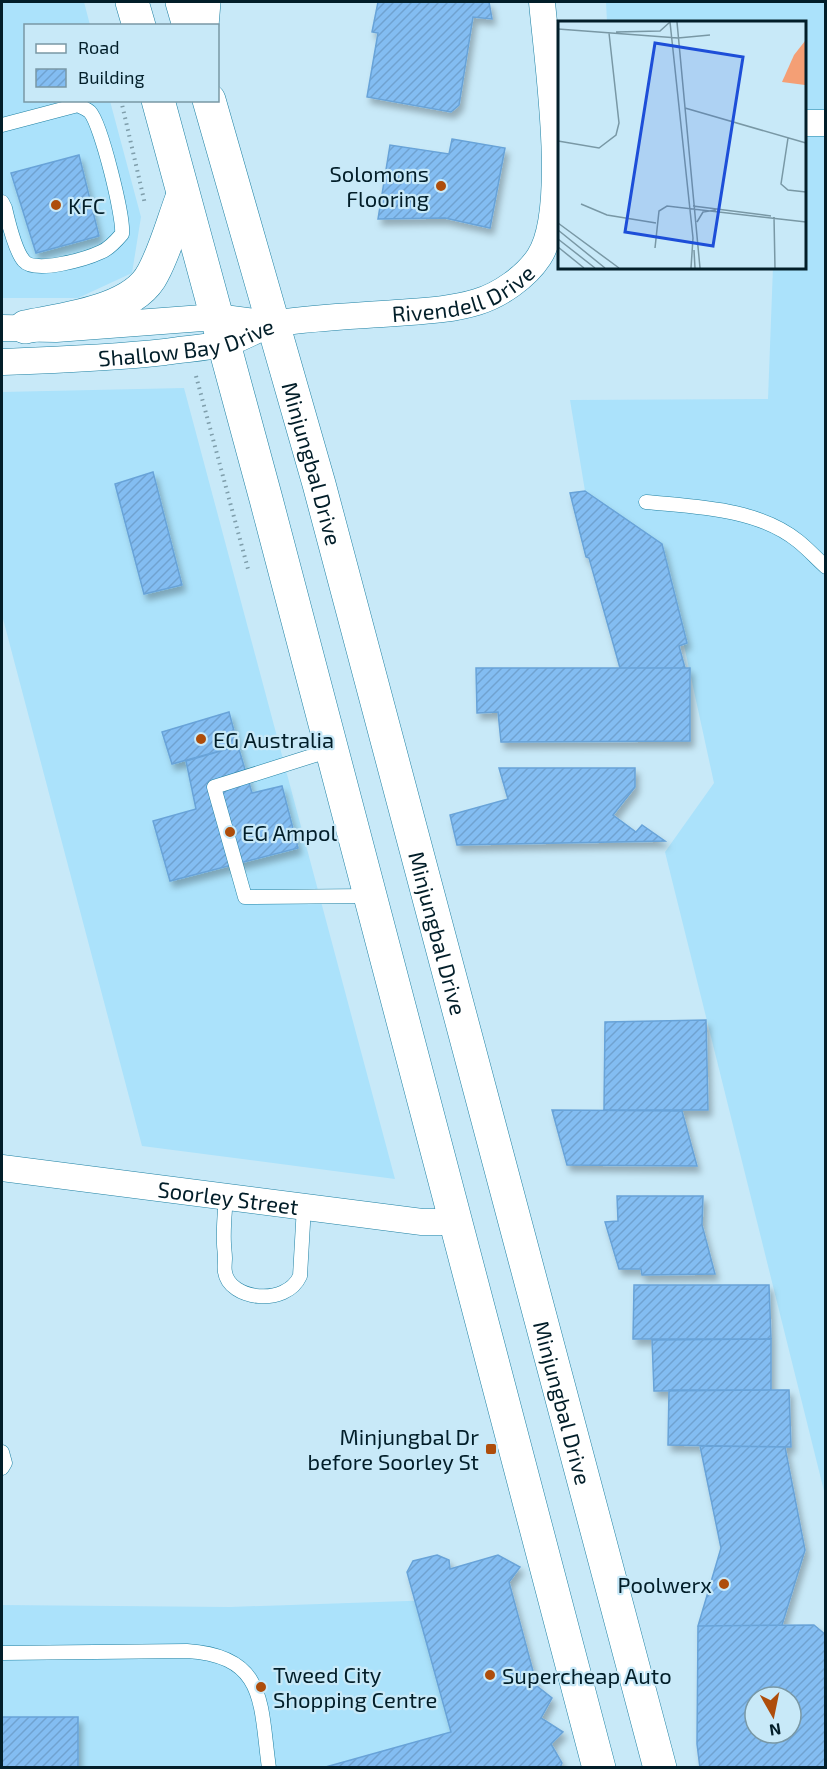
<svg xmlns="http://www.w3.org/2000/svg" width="827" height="1769" font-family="'Exo 2',sans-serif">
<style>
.built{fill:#abe2fb}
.building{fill:url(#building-hatch);stroke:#68a3d8;stroke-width:1.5;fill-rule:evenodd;filter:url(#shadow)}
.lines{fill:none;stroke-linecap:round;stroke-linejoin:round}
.service-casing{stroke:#1e81a3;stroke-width:15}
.minor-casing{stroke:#1e81a3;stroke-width:27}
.secondary-casing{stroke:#1e81a3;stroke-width:34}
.motorway-casing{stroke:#1e81a3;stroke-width:34}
.path{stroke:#7f9eab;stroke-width:4;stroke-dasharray:1.5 4.5;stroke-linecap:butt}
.service{stroke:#fff;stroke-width:14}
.minor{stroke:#fff;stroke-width:26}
.secondary{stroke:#fff;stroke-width:33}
.motorway{stroke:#fff;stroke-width:33}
.poi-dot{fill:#ae4d0b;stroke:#c8e9f8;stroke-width:2}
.labels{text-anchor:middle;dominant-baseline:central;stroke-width:4.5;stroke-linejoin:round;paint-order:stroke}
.poi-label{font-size:22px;fill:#021e29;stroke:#c8e9f8;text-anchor:start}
.street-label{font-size:22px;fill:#021e29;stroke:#c8e9f8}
.inset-road{fill:none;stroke:#7998a5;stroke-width:1.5}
.view{fill:#1d4ed8;fill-opacity:0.15;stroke:#1d4ed8;stroke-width:3}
.inset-edge{fill:none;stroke:#021e29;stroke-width:3}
</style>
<defs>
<pattern id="building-hatch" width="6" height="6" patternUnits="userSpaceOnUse" patternTransform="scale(1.5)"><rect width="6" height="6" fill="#83bdf2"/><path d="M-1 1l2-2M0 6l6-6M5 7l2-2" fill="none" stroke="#70a2d0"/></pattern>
<filter id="shadow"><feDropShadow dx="3.5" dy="6" stdDeviation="3" flood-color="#0004"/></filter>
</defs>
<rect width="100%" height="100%" fill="#c8e9f8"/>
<path class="built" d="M2,2H84L90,25L26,26V100L110,101L141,217L132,273L78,298H2Z
M606,2H825V1495L665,852L714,783L662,544L585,491L570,400L768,399L773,267H804V22H607Z
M184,388L395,1179L142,1146L2,615V392Z
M496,1598L542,1768H2V1605L230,1607Z"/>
<path class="building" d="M378,2H489L492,19L473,17L459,105L451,112L367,97L378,33L372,32Z
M452,139L505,148L490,228L445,218L378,219L390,145L449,154Z
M79,155L99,236L36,253L11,173Z
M153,472L182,585L144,594L115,484Z
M585,491L662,544L687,643L679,646L685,668H620L589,558L586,557L570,493Z
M476,668H690V741L501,742L498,712L477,713Z
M229,712L238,746L172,764L162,732Z
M238,746L252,793L282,786L298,848L170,881L153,821L196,809L186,761Z
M499,768H635V787L613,815L636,832L642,825L665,841L457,845L450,815L508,799Z
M706,1020L708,1110H604L605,1022Z
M552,1110L682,1111L697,1166L567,1165Z
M617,1196H703L702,1225L715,1274L642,1275L641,1269H619L605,1222L618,1221Z
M634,1285H769L771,1339H633Z
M771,1339V1390L654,1391L652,1340Z
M669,1390H789L791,1447L668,1445Z
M700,1446L785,1447L805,1550L782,1625L698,1626L721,1548Z
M437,1555L449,1560L450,1569L498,1555L520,1567L509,1582L537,1686L552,1698L541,1718L563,1732L551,1744L562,1763L560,1768H322L451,1732L407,1572L413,1561Z
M814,1625L826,1635V1768H700L697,1744L698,1626ZM755,1697H791V1733H755Z
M2,1717H78V1768H2Z"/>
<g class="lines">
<defs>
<path id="service" d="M2,125L78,105C81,107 87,109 90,112C101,124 124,217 122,234C116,241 109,249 101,252C86,259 35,274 24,261C15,251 8,221 5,208L2,202
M646,502C696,507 757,508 798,541C808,549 816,558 826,567
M331,750L214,787L245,897L369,896
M226,1196C225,1212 223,1228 224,1244C224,1248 225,1253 225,1258C225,1262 224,1268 225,1272C229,1300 286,1307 300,1276L304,1206
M2,1452L5,1463L2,1468
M2,1653L187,1651C267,1656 260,1704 269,1768"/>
<g id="minor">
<path d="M804,123H826"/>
<path d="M2,328L56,329L216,317L271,324"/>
<path id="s1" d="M2,362C56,360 111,358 165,352C184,349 204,348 223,344C242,340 259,326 279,323C318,317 357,316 396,313C423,311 451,310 477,302C500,295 526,277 539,257C570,210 547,60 542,2"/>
<path id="s2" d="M2,1168L422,1222H454"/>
</g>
<g id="secondary">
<path d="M132,2L139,26"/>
<path d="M182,2L189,26"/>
<path d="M158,100L266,499L599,1768"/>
<path id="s3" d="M209,100L319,484L660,1768"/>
<path d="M25,327C63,319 134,312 153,273C166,249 173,221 183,195"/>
</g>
<path id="motorway" d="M202,26L204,2"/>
</defs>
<use href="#service" class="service-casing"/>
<use href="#minor" class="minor-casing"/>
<use href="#secondary" class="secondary-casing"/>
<use href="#motorway" class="motorway-casing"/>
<path class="path" d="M121,100L145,204
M196,376L248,569"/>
<use href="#service" class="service"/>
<use href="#minor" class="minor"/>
<use href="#secondary" class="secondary"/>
<use href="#motorway" class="motorway"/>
</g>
<g class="poi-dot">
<circle cx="441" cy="186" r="6"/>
<circle cx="56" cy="205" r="6"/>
<circle cx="201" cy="739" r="6"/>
<circle cx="230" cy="832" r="6"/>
<rect x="485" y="1443" width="12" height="12" rx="3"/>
<circle cx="724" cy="1584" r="6"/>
<circle cx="490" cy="1675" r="6"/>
<circle cx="261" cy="1687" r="6"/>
</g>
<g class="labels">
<g class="poi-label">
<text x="429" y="173" text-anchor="end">Solomons<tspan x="429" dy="25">Flooring</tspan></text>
<text x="68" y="205">KFC</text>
<text x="213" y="739">EG Australia</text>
<text x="242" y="832">EG Ampol</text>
<text x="479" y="1436" text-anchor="end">Minjungbal Dr<tspan x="479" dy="25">before Soorley St</tspan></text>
<text x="712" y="1584" text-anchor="end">Poolwerx</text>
<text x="273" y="1674">Tweed City<tspan x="273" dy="25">Shopping Centre</tspan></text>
<text x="502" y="1675">Supercheap Auto</text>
</g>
<g class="street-label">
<text stroke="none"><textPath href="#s1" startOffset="470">Rivendell Drive</textPath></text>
<text stroke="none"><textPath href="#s1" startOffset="186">Shallow Bay Drive</textPath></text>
<text stroke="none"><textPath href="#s3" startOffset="378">Minjungbal Drive</textPath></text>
<text stroke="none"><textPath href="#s3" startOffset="864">Minjungbal Drive</textPath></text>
<text stroke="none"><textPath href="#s2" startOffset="228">Soorley Street</textPath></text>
<text stroke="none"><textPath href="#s3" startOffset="1350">Minjungbal Drive</textPath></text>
</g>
</g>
<g transform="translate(558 21)">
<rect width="248" height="248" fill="#c8e9f8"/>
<path d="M247,20V64L224,61L236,34Z" fill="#f49f75"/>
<path class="inset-road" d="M112,1L135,217M119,1L142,247M0,8L120,17L152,14M58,11L102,10L112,1M127,87L248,122M230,117L223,163L230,169L248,171M0,120L41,127L58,114L61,102L51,12M23,183L49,194L98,202M135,185L213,195M216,196L217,247M139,201L145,191L158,189M0,202L61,247M0,209L47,247M0,218L37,247M0,226L26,247M97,227L101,190L109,185L248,201M136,229L137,247M133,247L135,217"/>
<path class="view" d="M97,22L185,36L155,225L67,211Z"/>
<rect width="248" height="248" class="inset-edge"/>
</g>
<rect width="827" height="1769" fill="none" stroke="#021e29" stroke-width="6"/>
<rect x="24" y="24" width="195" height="78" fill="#c8e9f8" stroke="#7998a5" stroke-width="1.5"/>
<rect x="36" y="44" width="30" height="9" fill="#ffffff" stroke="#7998a5" stroke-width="1.5"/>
<text x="78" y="54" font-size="18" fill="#021e29">Road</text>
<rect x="36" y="69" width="30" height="18" fill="url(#building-hatch)" stroke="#7998a5" stroke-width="1.5"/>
<text x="78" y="84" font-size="18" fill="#021e29">Building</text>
<g transform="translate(773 1715) rotate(171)"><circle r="28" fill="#c8e9f8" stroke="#7998a5" stroke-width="1.5"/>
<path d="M0-4.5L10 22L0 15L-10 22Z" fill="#ae4d0b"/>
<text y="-9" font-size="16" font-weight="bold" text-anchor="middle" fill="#021e29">N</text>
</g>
</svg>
